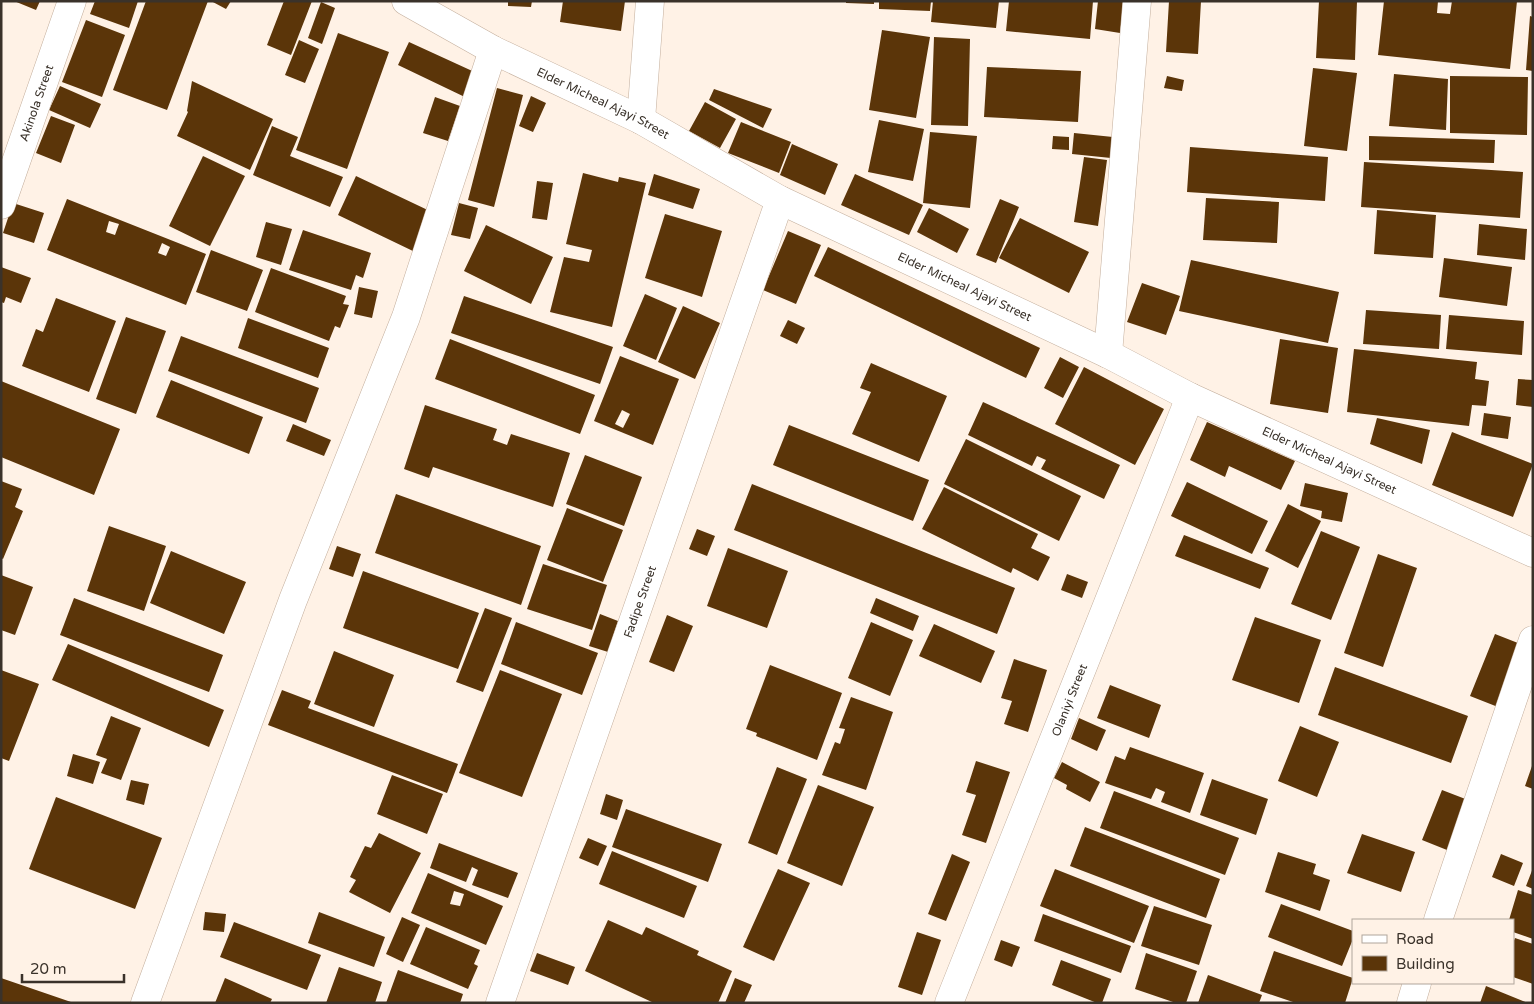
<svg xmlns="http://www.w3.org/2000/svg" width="1534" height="1004" font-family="'Varela Round',sans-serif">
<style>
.building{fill:#5b3509;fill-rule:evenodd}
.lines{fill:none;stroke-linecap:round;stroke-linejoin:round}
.minor-casing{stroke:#c3ae9c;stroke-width:29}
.minor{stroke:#fff;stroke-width:28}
.labels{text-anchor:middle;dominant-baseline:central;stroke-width:5;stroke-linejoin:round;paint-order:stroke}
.street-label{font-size:12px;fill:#3a322a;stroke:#fff2e6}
</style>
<rect width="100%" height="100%" fill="#fff2e6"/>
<path class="building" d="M14,1H40L36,10Z
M95,1H138L129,28L90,14Z
M146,1H208L167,110L113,90Z
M211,1H231L226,9Z
M284,1H312L291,55L267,45Z
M508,1H532L531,7L508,6Z
M563,1H625L621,31L560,22Z
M846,1H874V4L846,3Z
M879,1H931L930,11L879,9Z
M933,1H999L996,28L931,22Z
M1009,1H1093L1090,39L1006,31Z
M1098,1H1124L1120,33L1095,29Z
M1169,1H1201L1198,54L1166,52Z
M1319,1H1357L1355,60L1316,58Z
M1384,1H1438L1437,13L1450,14L1452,1H1517L1510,69L1378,55Z
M321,2L335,8L322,44L308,38Z
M1530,16L1533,17V71L1526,70Z
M86,20L125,35L102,97L62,82Z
M882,30L930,37L916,118L869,110Z
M338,33L389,52L347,169L296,150Z
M934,37L970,39L968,126L931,125Z
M299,40L319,49L305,83L285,75Z
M409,42L481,75L469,99L398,65Z
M987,67L1081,71L1078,122L984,117Z
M1313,68L1357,73L1347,151L1304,146Z
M1394,74L1448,79L1446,130L1389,126Z
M1167,76L1184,80L1182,91L1164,88Z
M1450,76L1528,77L1527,135L1450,133Z
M192,81L273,119L250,170L177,136L188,112L187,111Z
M60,86L101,104L90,128L49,110Z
M497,88L523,95L494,207L468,200Z
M714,89L772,109L763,128L709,100Z
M531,96L546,103L533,132L519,126Z
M435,97L460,106L448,141L423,133Z
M705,102L736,119L720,148L689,131Z
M51,116L75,125L61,163L36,153Z
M879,120L924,129L913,181L868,172Z
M741,122L791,142L779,173L728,153Z
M272,126L298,137L290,156L343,177L330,207L253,175Z
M930,132L977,136L970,208L923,203Z
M1074,133L1113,137L1111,158L1072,154Z
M1053,136L1069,137V150L1052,149Z
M1369,136L1495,140L1494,163L1369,160Z
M792,144L838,164L825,195L780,175Z
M1190,147L1328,157L1325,201L1187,192Z
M203,156L245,176L210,246L169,226Z
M1084,157L1107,160L1098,226L1074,222Z
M1364,162L1523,172L1520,218L1361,207Z
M583,173L618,182L619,177L646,183L612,327L550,312L564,257L589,262L592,250L566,244Z
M654,174L700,189L693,209L648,195Z
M855,174L923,205L909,235L841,205Z
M356,176L434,213L415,252L338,215Z
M537,181L553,183L547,220L532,218Z
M1206,198L1279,202L1277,243L1203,240Z
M67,199L206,254L186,305L47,250ZM109,221L119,224L115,235L106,232ZM162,243L170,247L166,256L158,253Z
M1000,199L1019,207L996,263L976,255Z
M13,203L44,213L34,243L3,233Z
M459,203L478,208L470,239L451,235Z
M929,208L969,229L957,253L917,232Z
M1377,210L1436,215L1433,258L1374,254Z
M665,214L722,231L702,297L645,278Z
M1020,218L1089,252L1069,293L999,258Z
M266,222L292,229L281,265L256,257Z
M1479,224L1527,229L1525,260L1477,255Z
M486,225L553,257L531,304L464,271Z
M303,230L371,253L363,278L356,275L351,290L289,270Z
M788,231L821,245L796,304L763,290Z
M828,247L1040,348L1026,378L814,276Z
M211,250L263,270L247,311L196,292Z
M1444,258L1512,267L1507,306L1439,297Z
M1191,260L1339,292L1328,343L1179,311Z
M1,267L31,278L21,303L6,297L4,303L1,302Z
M271,268L346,296L343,304L349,305L340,328L335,326L329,341L255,312Z
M1142,283L1180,296L1166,335L1127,322Z
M359,287L378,291L372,318L354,314Z
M645,294L677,308L656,360L623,346Z
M464,296L613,347L600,384L451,333Z
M56,298L116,321L89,392L22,366L36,329L43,332Z
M683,306L720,323L695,379L658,362Z
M1366,310L1441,315L1439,349L1363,344Z
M1449,315L1524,321L1522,355L1446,349Z
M126,317L166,331L136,414L96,399Z
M248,318L329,348L318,378L238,348Z
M788,320L805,328L797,344L780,336Z
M181,336L319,388L306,423L168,371Z
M450,339L595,395L580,434L435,379Z
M1280,339L1338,348L1328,413L1270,404Z
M1354,349L1477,362L1475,379L1489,381L1486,406L1472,405L1469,426L1347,412Z
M620,356L679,379L653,445L594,421ZM622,410L630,414L623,428L615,424Z
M1060,357L1079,367L1063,398L1044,388Z
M871,363L947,396L919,462L852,434L871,392L860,388Z
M1084,367L1164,409L1135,465L1055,424Z
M1518,379L1533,380V407L1516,405Z
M171,380L263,417L249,454L156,417Z
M1,381L120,429L94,495L1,457Z
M983,402L1120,465L1104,499L1041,469L1046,460L1037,456L1032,466L968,435Z
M425,405L497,429L493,440L507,445L511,434L570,453L553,507L433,467L429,478L404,469Z
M1484,413L1511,417L1508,439L1481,435Z
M1377,418L1430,430L1422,464L1370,444Z
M1207,422L1295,461L1281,490L1229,466L1225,477L1190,460Z
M293,424L331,440L324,456L286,441Z
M789,425L929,480L913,521L773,465Z
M1452,432L1533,464L1513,517L1432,485Z
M966,439L1081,496L1059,541L944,484Z
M585,455L642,477L624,526L566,504Z
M1,481L22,489L15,507L23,511L3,559L1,558Z
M1187,482L1268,521L1252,554L1171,516Z
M1305,483L1348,493L1342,522L1321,518L1322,511L1300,506Z
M752,484L1015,588L997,634L734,530Z
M944,487L1038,534L1031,548L1050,557L1038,581L1013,568L1011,573L922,529Z
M396,494L541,546L521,605L375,553Z
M1288,504L1321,521L1298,568L1265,551Z
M567,508L623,530L603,582L547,560Z
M109,526L166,546L144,611L87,591Z
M697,529L715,536L707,556L689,549Z
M1321,531L1360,547L1331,620L1291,604Z
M1184,535L1269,568L1260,589L1175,556Z
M337,546L361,554L353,577L329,569Z
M728,548L788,571L767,628L707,606Z
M171,551L246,582L224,634L150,603Z
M1378,554L1417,568L1383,667L1344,653Z
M543,564L607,585L592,630L527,609Z
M363,571L479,613L458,669L343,628Z
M1067,574L1088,582L1082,598L1061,590Z
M1,575L33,587L15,635L1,630Z
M74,598L223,655L209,692L60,635Z
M876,598L919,616L913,631L870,613Z
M485,608L512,618L483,692L456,682Z
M600,614L618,621L608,652L589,646Z
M667,615L693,626L674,672L649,662Z
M1255,617L1321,640L1299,703L1232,680Z
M516,622L598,653L582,695L501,664Z
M871,622L913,640L890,696L848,678Z
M934,624L995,651L981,683L919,656Z
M1495,634L1523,645L1498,707L1470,696Z
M68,644L224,710L209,747L52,680Z
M334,651L394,675L374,727L314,704Z
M1014,659L1047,670L1028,732L1004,724L1012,701L1001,698Z
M770,665L842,693L817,760L756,736L757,733L746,729Z
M1335,667L1468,716L1451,763L1318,715Z
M1,670L39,684L9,761L1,758Z
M500,670L562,694L522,797L459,773Z
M1110,685L1161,705L1149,738L1097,718Z
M282,690L311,701L308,708L458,764L447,793L268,725Z
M851,697L893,712L866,790L822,775L835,742L840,744L845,729L839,728Z
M111,716L141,728L121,780L101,773L107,759L96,755Z
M1079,718L1106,730L1097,751L1071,739Z
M1300,726L1339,742L1317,797L1278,781Z
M1130,747L1204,773L1190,813L1161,802L1165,792L1156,788L1151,799L1105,783L1115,756L1125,760Z
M73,754L100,762L93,784L67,776Z
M976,761L1010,772L986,843L962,835L976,795L966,792Z
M1062,762L1100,782L1090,802L1066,789L1067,785L1054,778Z
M1532,766H1533V789L1525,786Z
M777,767L807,779L777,855L748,843Z
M392,775L443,794L427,834L377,814Z
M1212,779L1268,799L1256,835L1200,815Z
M131,780L149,784L144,805L126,800Z
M818,785L874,807L842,886L787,863Z
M1442,790L1468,800L1447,850L1422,840Z
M1114,791L1239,838L1225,875L1100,828Z
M606,794L623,800L617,820L600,814Z
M56,797L162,838L135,909L29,869Z
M626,809L722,844L708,882L612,847Z
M1085,827L1220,879L1206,918L1070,866Z
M379,833L421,853L390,913L349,892L356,880L350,877L365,846L371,848Z
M1362,834L1415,852L1401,892L1347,873Z
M588,838L607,846L598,866L579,858Z
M439,843L518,873L508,898L472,885L478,870L472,867L466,882L430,868Z
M612,851L697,886L684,918L599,884Z
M1278,852L1316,864L1313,874L1330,880L1320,911L1265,892Z
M952,854L970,862L946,921L928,914Z
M1501,854L1523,863L1514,886L1492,877Z
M1533,868V889L1526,886Z
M778,869L810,883L774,961L743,947Z
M1055,869L1149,906L1134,943L1040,906Z
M428,873L503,906L486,945L411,913ZM454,891L464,894L460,906L450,904Z
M1518,890L1533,895V939L1513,932V920H1509Z
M1281,904L1353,931V939L1342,966L1268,937Z
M1154,906L1212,925L1199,965L1141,946Z
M205,912L226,914L224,932L203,930Z
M319,912L385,937L374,967L308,943Z
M1043,914L1131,946L1121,973L1034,941Z
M402,917L420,925L403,962L386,954Z
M608,920L642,935L646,927L699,951L697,955L732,971L718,1003H654L585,971Z
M234,922L321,955L307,990L220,957Z
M426,927L480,950L474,964L478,966L468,989L410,964Z
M917,932L941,940L922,995L898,987Z
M1515,938L1533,944V984L1513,977V943Z
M1001,940L1020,947L1012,967L994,960Z
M1274,951L1353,978L1345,1003H1296L1260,991Z
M537,953L575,967L568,985L530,971Z
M1146,953L1197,971L1186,1003H1176L1135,989Z
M1061,960L1111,979L1102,1003H1097L1052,985Z
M339,967L382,982L375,1003H326Z
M398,970L463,994L460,1003H386Z
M1208,975L1262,995L1259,1003H1198Z
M1,978L71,1002V1003H1Z
M225,978L272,999L270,1003H215Z
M735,978L752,985L744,1003H725Z
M1486,986L1528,1003H1480Z"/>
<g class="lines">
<defs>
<g id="minor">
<path id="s1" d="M406,1L493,50L641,120L780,200L1108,354L1190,397L1533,553"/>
<path d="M641,120L650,1"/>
<path id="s2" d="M1,205L72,1"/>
<path d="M1108,354L1137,1"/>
<path d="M1438,920L1533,640"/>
<path d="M145,1003L293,600L406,317L493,50"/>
<path id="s3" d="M500,1003L780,200"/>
<path id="s4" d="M949,1003L1190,397"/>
<path d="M1411,1003L1417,983"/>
</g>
</defs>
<use href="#minor" class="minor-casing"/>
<use href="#minor" class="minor"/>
</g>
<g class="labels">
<g class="street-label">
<text stroke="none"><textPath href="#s2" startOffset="108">Akinola Street</textPath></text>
<text stroke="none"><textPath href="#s1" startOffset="222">Elder Micheal Ajayi Street</textPath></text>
<text stroke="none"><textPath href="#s1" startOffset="628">Elder Micheal Ajayi Street</textPath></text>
<text stroke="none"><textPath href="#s1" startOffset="1032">Elder Micheal Ajayi Street</textPath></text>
<text stroke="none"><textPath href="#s3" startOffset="425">Fadipe Street</textPath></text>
<text stroke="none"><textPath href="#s4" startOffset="326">Olaniyi Street</textPath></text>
</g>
</g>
<rect width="1534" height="1004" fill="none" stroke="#3a322a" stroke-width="5"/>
<rect x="1352" y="919" width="162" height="65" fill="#fff2e6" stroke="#b0a59b"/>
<rect x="1362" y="935" width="25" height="8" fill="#ffffff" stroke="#b0a59b"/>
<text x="1396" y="944" font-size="15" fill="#3a322a">Road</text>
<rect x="1362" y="956" width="25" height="15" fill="#5b3509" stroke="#b0a59b"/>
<text x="1396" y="969" font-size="15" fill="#3a322a">Building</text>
<path d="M22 974v8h102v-8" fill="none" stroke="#3a322a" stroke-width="2.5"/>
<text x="30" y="974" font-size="15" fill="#3a322a" stroke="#fff2e6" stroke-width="4" paint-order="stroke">20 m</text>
</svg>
